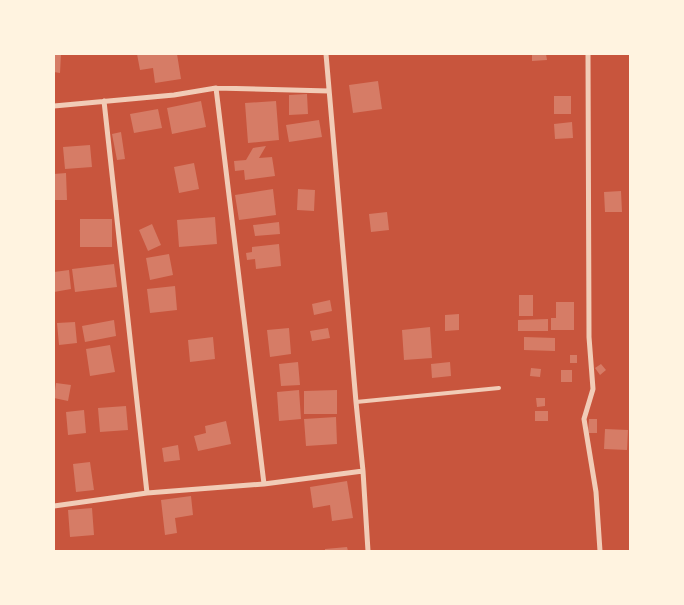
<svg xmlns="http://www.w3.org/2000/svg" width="684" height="605" font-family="'PT Sans',sans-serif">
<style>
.building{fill:#d67c66}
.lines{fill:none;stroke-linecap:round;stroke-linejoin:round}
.service{stroke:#f1ccb7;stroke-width:4}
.minor{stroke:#f1ccb7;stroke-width:5}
</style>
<rect width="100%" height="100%" fill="#c8553d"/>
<path class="building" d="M54,54H61L60,73L54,72Z
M137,54H177L181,79L155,83L153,68L140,70Z
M532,54H546L547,60L532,61Z
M378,81L382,109L353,113L349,85Z
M307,94L308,114L289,115V95Z
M554,96H571V114H554Z
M201,101L206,127L172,134L167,108Z
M276,101L279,140L248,143L245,103Z
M158,109L162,128L134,133L130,114Z
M319,120L322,137L289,142L286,125Z
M572,122L573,138L555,139L554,124Z
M121,132L125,159L117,160L112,134Z
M90,145L92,167L65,169L63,147Z
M266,146L259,158L272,157L275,176L245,180L244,170L235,171L234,161L246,160L253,148Z
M194,163L199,189L179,193L174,167Z
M66,173L67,200H54V174Z
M273,189L276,215L239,220L235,195Z
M298,189L315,190L314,211L297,210Z
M621,191L622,212H605L604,192Z
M387,212L389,230L371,232L369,214Z
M215,217L217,244L179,247L177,220Z
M80,219H112V247H80Z
M279,222L280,234L255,236L253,225Z
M152,224L161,245L148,251L139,230Z
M279,244L281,266L256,269L255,259L247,260L246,253L252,252V247Z
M169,254L173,275L150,280L146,258Z
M114,264L117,287L75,292L72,269Z
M69,270L71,289L54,292V272Z
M175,286L177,310L150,313L147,289Z
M519,295H533V316H519Z
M330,300L332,311L314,315L312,304Z
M556,302H574V330H551V318H556Z
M459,314V330L445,331V315Z
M548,319V331H518V320Z
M114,320L116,336L85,342L82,326Z
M75,322L77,343L59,345L57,323Z
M430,327L432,358L404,360L402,330Z
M289,328L291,354L270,357L267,330Z
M328,328L330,338L312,341L310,331Z
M213,337L215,359L190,362L188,340Z
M524,337L555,338V351L524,350Z
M110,345L115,372L90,376L86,349Z
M570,355H577V363H570Z
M298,362L300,385L281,386L279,364Z
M450,362L451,376L432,378L431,364Z
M601,364L606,370L600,375L595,368Z
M531,368L541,369L540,377L530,376Z
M561,370H572V382H561Z
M56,383L71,385L68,401L54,398Z
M299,390L301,419L279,421L277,392Z
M337,390V414H304V391Z
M536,398H545V406L537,407Z
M126,406L128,430L100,432L98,408Z
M84,410L86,433L68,435L66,412Z
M535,411H548V421H535Z
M336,417L337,444L306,446L304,419Z
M589,419H597V433H588Z
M226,421L231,444L198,451L194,436L206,433L205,426Z
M605,429L628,430L627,450L604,449Z
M178,445L180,460L164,462L162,448Z
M90,462L94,490L76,492L73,464Z
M347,481L353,518L332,521L330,505L313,508L310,487Z
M191,496L193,515L175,518L177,533L165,535L161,500Z
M92,508L94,535L70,537L68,510Z
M347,547L348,551H325V549Z"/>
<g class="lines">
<path class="service" d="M356,402L499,388"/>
<path class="minor" d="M326,54L356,402L363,471L368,551
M588,54L589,337L593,389L584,419L596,492L600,551
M216,88L264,484
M104,101L147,493
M54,106L174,95L216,88L329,91
M54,506L147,493L264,484L363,471"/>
</g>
<rect width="684" height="605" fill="none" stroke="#fff3e0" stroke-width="110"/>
</svg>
